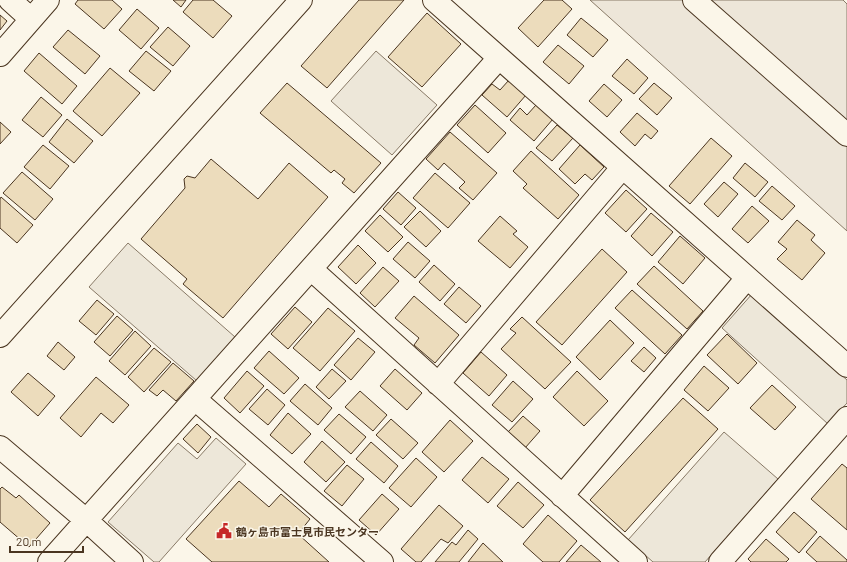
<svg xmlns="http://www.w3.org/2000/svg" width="847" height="562" font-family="Barlow,'Noto Sans JP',sans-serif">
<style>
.green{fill:#ede6d9;stroke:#887966}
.parking{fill:#ede7d9;stroke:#887966}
.building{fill:#ecdcbc;stroke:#4a3520}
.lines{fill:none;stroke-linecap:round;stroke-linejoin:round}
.minor-casing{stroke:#4a3520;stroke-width:24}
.tertiary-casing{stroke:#4a3520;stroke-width:24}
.minor{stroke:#fbf6e9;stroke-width:22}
.tertiary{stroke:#fbf6e9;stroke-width:22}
.labels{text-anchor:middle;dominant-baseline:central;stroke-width:3;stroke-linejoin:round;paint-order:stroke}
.poi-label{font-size:11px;font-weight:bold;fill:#4a3520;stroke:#fbf6e9;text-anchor:start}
</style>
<rect width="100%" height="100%" fill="#fbf6e9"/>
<path class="green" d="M590,0H843L847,4V231Z"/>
<path class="parking" d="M376,51L437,105L392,155L331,101Z
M128,243L235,337L197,381L89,287Z
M752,294L847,380V403L828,424L722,328Z
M724,432L778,479L705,562H653L628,540Z
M216,438L246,464L159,562H154L108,522L178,443L197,459Z"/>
<path class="building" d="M78,0H112L122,9L104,29L75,4Z
M173,0H186L181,7Z
M193,0H213L232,16L213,38L183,12Z
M359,0H404L327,88L301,66Z
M544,0H562L572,9L538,47L518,28Z
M137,9L159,28L141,49L119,30Z
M427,13L461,44L422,87L388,57Z
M0,15L7,21L0,30Z
M581,18L608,40L593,57L567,35Z
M168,27L190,46L173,66L150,47Z
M68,30L100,56L85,74L53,47Z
M558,45L584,66L569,84L543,62Z
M146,51L171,71L154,91L129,71Z
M39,53L77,86L62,104L24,71Z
M627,59L648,78L634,94L612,76Z
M110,68L140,93L102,136L73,111Z
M509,80L526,95L507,117L482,95L492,84L500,90Z
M287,83L381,163L354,193L342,183L345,179L334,170L331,173L260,113Z
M654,83L672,98L657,115L639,99Z
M604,84L622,100L607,117L589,101Z
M41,97L62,115L43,137L22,120Z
M475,105L506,133L488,153L457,125Z
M536,105L553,119L534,141L510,120L520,108L527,115Z
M637,113L658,131L651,139L645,134L635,146L620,132Z
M67,119L93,141L74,163L49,142Z
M0,122L11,132L0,144Z
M557,125L573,138L552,161L536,148Z
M450,132L497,173L473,200L459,188L465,182L444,163L438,170L426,159Z
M711,138L732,156L690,204L669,186Z
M43,145L69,166L50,189L24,167Z
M580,145L604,167L592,180L585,174L575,184L559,169Z
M531,151L579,195L558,219L523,188L527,184L513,171Z
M211,159L258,199L289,163L328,197L223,318L183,284L187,279L141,239L185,188L184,179L187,176L195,178Z
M745,163L768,182L755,197L733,178Z
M22,172L53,199L35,220L3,193Z
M435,173L470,203L448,228L413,198Z
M724,182L738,194L718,217L704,204Z
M772,186L795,206L782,220L759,201Z
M626,190L647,209L626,232L605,213Z
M398,192L416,208L401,225L383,209Z
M1,197L33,225L17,243L0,228V199Z
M752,206L769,221L748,243L732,229Z
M420,211L441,231L426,247L404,227Z
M651,213L673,232L652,256L631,236Z
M380,215L403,237L388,252L365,231Z
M500,216L517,231L513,234L528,247L510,268L478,241Z
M797,220L815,235L811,240L825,253L802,280L777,259L787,249L778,242Z
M680,236L705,258L683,284L658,262Z
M408,242L430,261L415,278L393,259Z
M358,245L376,263L356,284L338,267Z
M602,249L627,272L562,345L536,322Z
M434,265L455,284L440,301L419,282Z
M654,266L703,311L687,329L637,284Z
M383,267L399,281L375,307L360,293Z
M459,287L481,306L466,323L444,304Z
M632,290L682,335L665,354L615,308Z
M414,296L459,335L435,363L414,345L419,338L395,318Z
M97,300L114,314L96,335L79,321Z
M295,307L312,322L288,349L271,334Z
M328,308L355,331L320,371L293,348Z
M117,316L133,330L110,356L94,342Z
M522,317L571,362L545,389L501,349L516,333L510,329Z
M610,320L634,343L600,380L576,357Z
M135,331L151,346L125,375L109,361Z
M727,334L757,363L738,384L707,355Z
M358,338L375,352L351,380L334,365Z
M58,342L75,357L64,370L47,356Z
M644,347L656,358L644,372L631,361Z
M154,348L171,362L144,392L128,377Z
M269,351L299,378L284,394L254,368Z
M481,352L507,375L489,396L463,373Z
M173,363L194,381L176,401L163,390L157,396L149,390Z
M704,366L729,388L708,411L684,390Z
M332,369L346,381L329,399L316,387Z
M395,369L422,393L407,410L380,386Z
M247,371L264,386L240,413L224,398Z
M577,371L608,401L584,426L553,397Z
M28,373L55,396L38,416L11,392Z
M96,377L129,405L113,423L101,413L81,437L60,418Z
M513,381L533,399L512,422L492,405Z
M305,384L332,408L318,425L290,401Z
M772,385L796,407L775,430L750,408Z
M267,389L285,405L268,425L249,409Z
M360,391L387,415L373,431L345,407Z
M683,398L718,429L625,532L590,500Z
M288,413L311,434L292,454L270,435Z
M339,414L366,437L351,454L324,430Z
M523,416L540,431L525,448L508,432Z
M391,419L418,443L403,459L376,435Z
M450,420L473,441L444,472L422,452Z
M197,424L211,437L198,453L183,439Z
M322,441L345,462L326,482L304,462Z
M371,442L398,466L384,483L356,459Z
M482,457L509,479L488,503L462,480Z
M416,458L437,477L411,507L389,488Z
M842,464L847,468V530L811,499Z
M347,465L364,479L342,506L324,491Z
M239,481L269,507L281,494L310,519L298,534L329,562H212L186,539Z
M518,482L544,505L523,528L497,506Z
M2,487L16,498L19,495L50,523L29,547L0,522V489Z
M382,494L399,509L376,535L359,520Z
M439,505L463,526L448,543L441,539L421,562H416L401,549Z
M794,512L817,532L799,553L776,532Z
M548,515L577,541L559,562H543L523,544Z
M468,530L478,539L459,562H435L452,542L456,545Z
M820,536L847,560V562H817L806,552Z
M766,539L789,559L786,562H751L748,559Z
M483,543L503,562H468Z
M581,545L601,562H566Z"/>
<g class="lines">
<defs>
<path id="minor" d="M10,0L31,19
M434,0L847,366
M694,0L847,135
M0,55L48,0
M311,269L636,562
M438,384L622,168
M195,399L382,562
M0,447L86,520L132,562
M562,496L747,278
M49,562L499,58
M720,562L847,418"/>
<path id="tertiary" d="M0,336L301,0"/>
</defs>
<use href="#minor" class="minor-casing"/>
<use href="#tertiary" class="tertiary-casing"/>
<use href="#minor" class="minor"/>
<use href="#tertiary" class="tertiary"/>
</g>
<defs>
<symbol id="civic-bare" viewBox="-9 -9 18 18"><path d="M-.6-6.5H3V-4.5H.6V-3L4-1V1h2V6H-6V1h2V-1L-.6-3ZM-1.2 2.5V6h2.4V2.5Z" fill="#c62828" stroke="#fbf6e9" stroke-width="2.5" paint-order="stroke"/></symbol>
</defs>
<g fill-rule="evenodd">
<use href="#civic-bare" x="213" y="520" width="22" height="22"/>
</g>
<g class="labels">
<g class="poi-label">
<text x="236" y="531">鶴ヶ島市富士見市民センター</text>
</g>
</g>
<path d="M10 546v6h73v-6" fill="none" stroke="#4a3520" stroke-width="2"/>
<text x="16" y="546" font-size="12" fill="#4a3520" stroke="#fbf6e9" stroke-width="3" paint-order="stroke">20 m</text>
</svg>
